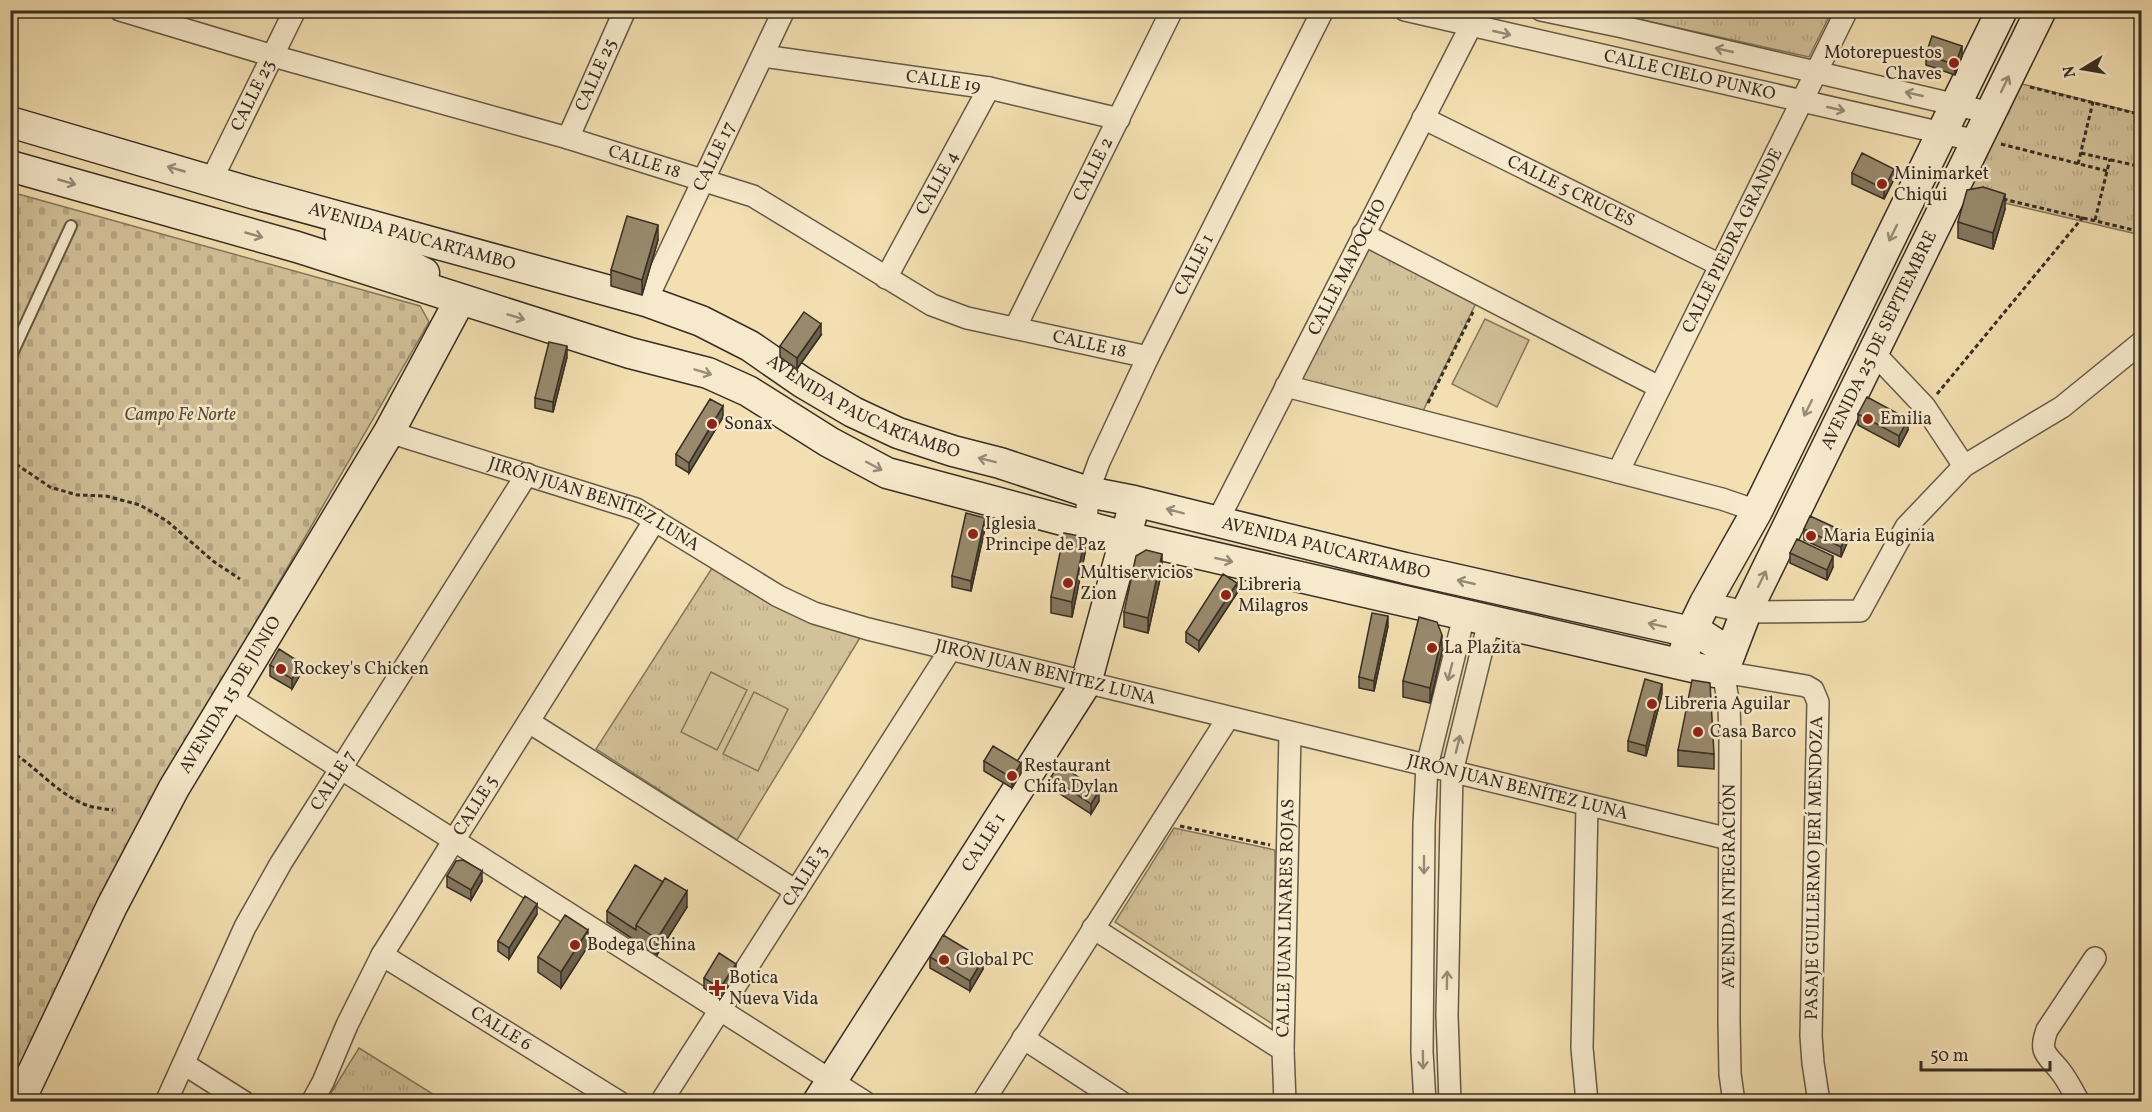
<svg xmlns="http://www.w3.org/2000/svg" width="2152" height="1112" font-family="Vollkorn,serif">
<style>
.cemetery{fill:url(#cemetery-stones);stroke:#85785e;stroke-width:1.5}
.park{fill:url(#park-tufts);stroke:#85785e;stroke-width:1.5}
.pitch{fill:#d3c199;stroke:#85785e;stroke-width:1.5}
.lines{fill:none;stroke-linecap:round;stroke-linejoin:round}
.lane-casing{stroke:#665a47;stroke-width:14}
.street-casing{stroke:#665a47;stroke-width:24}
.secondary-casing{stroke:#372e24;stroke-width:33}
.path{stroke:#372e24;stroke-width:3;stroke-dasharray:4.5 3;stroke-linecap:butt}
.lane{stroke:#f7eacc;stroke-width:10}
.street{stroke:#f7eacc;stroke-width:21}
.secondary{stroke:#f7eacc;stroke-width:30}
.wall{fill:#84775e;stroke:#372e24;stroke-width:1.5}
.shaded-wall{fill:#6b614c;stroke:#372e24;stroke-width:1.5}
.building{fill:#998a6d;stroke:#372e24;stroke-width:1.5}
.oneway{stroke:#978c78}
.poi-dot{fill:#8f2418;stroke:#f7eacc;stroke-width:2}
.labels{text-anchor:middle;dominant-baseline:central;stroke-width:5;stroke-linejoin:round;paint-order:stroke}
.poi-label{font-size:18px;fill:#372e24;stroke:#f7eacc;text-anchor:start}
.street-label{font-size:18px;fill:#372e24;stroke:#f7eacc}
.park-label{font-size:18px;font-style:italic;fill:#564b3b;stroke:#f7eacc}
</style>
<defs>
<pattern id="cemetery-stones" width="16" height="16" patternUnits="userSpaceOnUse" patternTransform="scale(1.5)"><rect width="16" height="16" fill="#d3c199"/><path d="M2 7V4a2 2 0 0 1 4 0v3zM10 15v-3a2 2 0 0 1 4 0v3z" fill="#b6a684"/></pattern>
<pattern id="park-tufts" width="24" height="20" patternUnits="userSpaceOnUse" patternTransform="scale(1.5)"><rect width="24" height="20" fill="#d3c199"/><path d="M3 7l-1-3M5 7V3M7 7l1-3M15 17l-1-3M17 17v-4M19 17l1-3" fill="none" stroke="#b6a684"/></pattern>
</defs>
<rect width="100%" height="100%" fill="#f3dfb1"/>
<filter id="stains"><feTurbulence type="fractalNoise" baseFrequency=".00333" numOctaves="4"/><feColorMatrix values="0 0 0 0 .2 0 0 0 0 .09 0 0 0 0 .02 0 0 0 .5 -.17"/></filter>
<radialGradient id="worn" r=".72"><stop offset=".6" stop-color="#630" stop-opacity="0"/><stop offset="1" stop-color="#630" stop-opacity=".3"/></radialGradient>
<path class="cemetery" d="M11,192L420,306L429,322L121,856L11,1091Z"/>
<path class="park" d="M1642,11V10L1832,11L1809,57L1638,19Z
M2018,83L2141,114V235L1966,194Z
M1368,248L1477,301L1420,417L1298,382Z
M714,565L861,636L737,840L596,749Z
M1174,828L1275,850L1274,1025L1115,922Z
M359,1048L444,1101H326Z"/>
<path class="pitch" d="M1485,319L1529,340L1497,407L1452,384Z
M711,672L747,690L717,750L681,732Z
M754,692L788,709L758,771L723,754Z"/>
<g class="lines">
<defs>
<path id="lane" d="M10,358L71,226"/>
<g id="street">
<path id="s1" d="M120,10L273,56L568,138L753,196L932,305L967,318L1148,357"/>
<path id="s2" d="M1405,10L1977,141"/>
<path d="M1541,10L1623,27L1991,113"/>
<path id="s3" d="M763,56L989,88L1119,119"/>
<path id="s4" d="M1423,118L1720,265"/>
<path id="s5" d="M568,138L625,10"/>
<path id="s6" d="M212,179L295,10"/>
<path d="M1363,234L1659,387"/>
<path id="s7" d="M886,278L989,88"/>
<path id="s8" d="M646,301L784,10"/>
<path id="s9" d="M1015,328L1172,10"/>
<path d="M1873,352L1925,407L1964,466"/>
<path d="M1286,386L1722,499L1757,511"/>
<path id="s10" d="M389,432L636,509L778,596L814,613L868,629L1729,839"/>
<path id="s11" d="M1618,472L1847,10"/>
<path id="s12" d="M1217,522L1479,10"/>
<path id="s13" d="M1086,526L1088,492L1099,462L1148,357L1323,10"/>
<path d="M1705,603L1746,612L1860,611L1906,527L1964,466L2062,407L2142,342"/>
<path d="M230,698L865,1102"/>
<path d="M529,722L796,891"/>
<path d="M1093,928L1283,1050"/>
<path id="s14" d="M382,955L619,1102"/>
<path d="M1023,1038L1121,1102"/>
<path d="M184,1064L244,1102"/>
<path id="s15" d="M166,1102L245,927L281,863L527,474"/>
<path id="s16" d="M312,1102L323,1082L347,1025L382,955L655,520"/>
<path id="s17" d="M661,1102L950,650"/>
<path d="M983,1102L1228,718"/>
<path id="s18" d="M1285,1102L1283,1050L1290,733"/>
<path d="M1425,1102L1422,1052L1424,825L1427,766L1464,616"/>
<path d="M1450,1102L1447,1015L1452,772L1489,621"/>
<path d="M1587,1102L1582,1048L1587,805"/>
<path id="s19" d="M1734,1102L1730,1074L1729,1020L1730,738L1729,705L1723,672L1806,686L1813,690L1818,702L1811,1036L1813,1063L1819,1102"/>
<path d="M2079,1102C2073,1092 2068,1081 2061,1072C2048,1055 2038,1054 2047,1030L2095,958"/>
</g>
<g id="secondary">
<path id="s20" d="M10,122L252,193L646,301L701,321L750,346L802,382L853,412L898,433L953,451L1000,463L1088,492L1134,501L1405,568L1691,632L1704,636L1730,653"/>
<path id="s21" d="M10,166L297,247L630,353L708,373L748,391L829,442L887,473L1126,537L1714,672H1723L1746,612L2041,10"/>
<path d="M340,234L371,246L424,273"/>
<path d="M1685,650L1691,632L1705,603L1757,511L2002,10"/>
<path id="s22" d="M19,1102L112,906L174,788L389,432L460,300"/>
<path id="s23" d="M818,1102L1086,683L1131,517"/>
</g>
</defs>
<use href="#lane" class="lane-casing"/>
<use href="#street" class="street-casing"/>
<use href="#secondary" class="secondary-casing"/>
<path class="path" d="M2141,10L2142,11
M2030,87L2142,115
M2001,144L2107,171
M2081,153L2142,167
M2078,164L2093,102
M2003,199L2142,232
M2095,220L2110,159
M1937,394L2083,217
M1428,403L1473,312
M10,460L50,487L77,495L106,496L140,505L167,521L213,561L240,579
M10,751C37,767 59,796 89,806C96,808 105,809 113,810
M1180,826L1270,845"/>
<use href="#lane" class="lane"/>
<use href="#street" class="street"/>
<use href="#secondary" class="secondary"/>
</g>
<path class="wall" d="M1926,54L1962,56L1955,75L1926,65Z
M1852,173L1894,179L1884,199L1852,184Z
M2005,209L1993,249L1958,238V222Z
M658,240L642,295L611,286V270Z
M821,335L797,369L780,357V346Z
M567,357L553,412L535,408V398Z
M1858,414L1908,430L1899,447L1858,425Z
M723,417L689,473L676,465V454Z
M985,528L971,591L952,587V576Z
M1804,529L1847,543L1841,557L1804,540Z
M1085,553L1072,617L1051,613V597Z
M1790,553L1833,567L1827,580L1790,563Z
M1162,570L1148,633L1124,627V612Z
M1237,593L1199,651L1186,642V632Z
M1388,626L1374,691L1359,688V677Z
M1442,651L1430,703L1403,697V681Z
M270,665L301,673L292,689L270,676Z
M1662,694L1646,756L1628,751V741Z
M1678,750L1714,754V769L1678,766Z
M984,761L1021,773L1012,788L984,771Z
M1051,777L1099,801L1091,814L1051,788Z
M447,876L482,881L471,900L447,887Z
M687,907L657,955L607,922V911Z
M537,914L509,959L498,951V941Z
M588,946L561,988L538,972V957Z
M930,957L983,969L970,991L930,968Z
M736,974L720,999L704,988V978Z"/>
<path class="shaded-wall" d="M1962,46V56L1955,75V65Z
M1894,169V179L1884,199V189Z
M2005,194V209L1993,249V233Z
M658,225V240L642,295V280Z
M821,324V335L797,369V358Z
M567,346V357L553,412V402Z
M723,406V417L689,473V463Z
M1908,419V430L1899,447V436Z
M985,518V528L971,591V581Z
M1847,533V543L1841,557V547Z
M1085,537V553L1072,617V602Z
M1162,554V570L1148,633V618Z
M1833,556V567L1827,580V570Z
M1237,583V593L1199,651V641Z
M1388,616V626L1374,691V681Z
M1442,635V651L1430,703V688Z
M301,663V673L292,689V679Z
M1662,684V694L1646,756V746Z
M1021,763V773L1012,788V778Z
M1099,791V801L1091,814V804Z
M482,871V881L471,900V890Z
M687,891V907L657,955V939Z
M537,904V914L509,959V948Z
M588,930V946L561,988V972Z
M983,959V969L970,991V981Z
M736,964V974L720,999V988Z"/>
<path class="building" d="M1932,36L1962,46L1955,65L1926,54Z
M1862,153L1894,169L1884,189L1852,173Z
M1983,187L2005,194L1993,233L1958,222L1967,190Z
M627,216L658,225L642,280L611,270Z
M804,312L821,324L797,358L780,346Z
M549,342L567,346L553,402L535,398Z
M1867,397L1908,419L1899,436L1858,414Z
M710,399L723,406L689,463L676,454Z
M966,513L985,518L971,581L952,576Z
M1810,516L1847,533L1841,547L1804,529Z
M1064,533L1085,537L1072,602L1051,597Z
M1797,539L1833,556L1827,570L1790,553Z
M1146,550L1162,554L1148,618L1124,612L1136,556Z
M1223,574L1237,583L1199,641L1186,632Z
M1372,613L1388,616L1374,681L1359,677Z
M1419,617L1437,622L1442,635L1430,688L1403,681Z
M279,649L301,663L292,679L270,665Z
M1645,679L1662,684L1646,746L1628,741Z
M1692,680L1710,683L1714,754L1678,750Z
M993,746L1021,763L1012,778L984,761Z
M1059,764L1099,791L1091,804L1051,777Z
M463,860L482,871L471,890L447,876L456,861Z
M635,865L663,882L636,925V930L607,911Z
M665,878L687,891L657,939L636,925Z
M525,896L537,904L509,948L498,941Z
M565,915L588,930L561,972L538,957Z
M943,935L983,959L970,981L930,957Z
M719,953L736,964L720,988L704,978Z"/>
<defs><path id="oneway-shaft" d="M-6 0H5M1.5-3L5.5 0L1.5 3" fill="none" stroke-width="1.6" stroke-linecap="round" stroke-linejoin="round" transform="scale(1.5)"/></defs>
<g class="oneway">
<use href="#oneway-shaft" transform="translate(1502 33) rotate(13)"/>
<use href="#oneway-shaft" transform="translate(1724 50) rotate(-167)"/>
<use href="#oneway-shaft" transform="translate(2005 84) rotate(-64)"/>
<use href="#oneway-shaft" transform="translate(1914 94) rotate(-167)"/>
<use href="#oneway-shaft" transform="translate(1836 109) rotate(13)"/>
<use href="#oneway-shaft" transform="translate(176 169) rotate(-164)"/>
<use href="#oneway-shaft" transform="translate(67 182) rotate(16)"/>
<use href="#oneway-shaft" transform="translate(1893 233) rotate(116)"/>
<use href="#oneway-shaft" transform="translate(254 235) rotate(16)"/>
<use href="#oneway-shaft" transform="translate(516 317) rotate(17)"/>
<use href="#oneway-shaft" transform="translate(703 372) rotate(17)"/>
<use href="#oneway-shaft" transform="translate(1808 408) rotate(116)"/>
<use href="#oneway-shaft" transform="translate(987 460) rotate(-166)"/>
<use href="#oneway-shaft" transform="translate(874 466) rotate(28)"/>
<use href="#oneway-shaft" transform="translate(1175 511) rotate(-165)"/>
<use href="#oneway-shaft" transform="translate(1224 560) rotate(13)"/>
<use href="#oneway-shaft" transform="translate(1762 579) rotate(-64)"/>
<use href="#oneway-shaft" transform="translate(1466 582) rotate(-167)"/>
<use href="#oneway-shaft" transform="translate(1657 625) rotate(-168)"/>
<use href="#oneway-shaft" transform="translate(1450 672) rotate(104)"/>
<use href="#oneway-shaft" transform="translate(1458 744) rotate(-76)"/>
<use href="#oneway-shaft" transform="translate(1424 865) rotate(90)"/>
<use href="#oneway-shaft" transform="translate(1447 980) rotate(-89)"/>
<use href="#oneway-shaft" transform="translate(1423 1060) rotate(89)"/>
</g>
<g class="poi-dot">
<circle cx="1954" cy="63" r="6"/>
<circle cx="1882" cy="184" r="6"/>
<circle cx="1868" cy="419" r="6"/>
<circle cx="712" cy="424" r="6"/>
<circle cx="973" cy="534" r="6"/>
<circle cx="1811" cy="536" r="6"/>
<circle cx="1068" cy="583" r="6"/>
<circle cx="1226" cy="595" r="6"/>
<circle cx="1432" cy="648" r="6"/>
<circle cx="281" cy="669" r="6"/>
<circle cx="1652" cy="704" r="6"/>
<circle cx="1698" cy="732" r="6"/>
<circle cx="1012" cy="776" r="6"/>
<circle cx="575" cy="945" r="6"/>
<circle cx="944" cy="960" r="6"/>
<path d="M714 979h6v6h6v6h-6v6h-6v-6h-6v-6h6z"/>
</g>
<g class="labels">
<g class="poi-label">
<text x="1942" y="53" text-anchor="end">Motorepuestos<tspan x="1942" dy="21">Chaves</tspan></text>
<text x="1894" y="174">Minimarket<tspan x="1894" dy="21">Chiqui</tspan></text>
<text x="1880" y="419">Emilia</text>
<text x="724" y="424">Sonax</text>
<text x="985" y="524">Iglesia<tspan x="985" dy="21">Principe de Paz</tspan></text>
<text x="1823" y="536">Maria Euginia</text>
<text x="1080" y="573">Multiservicios<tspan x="1080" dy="21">Zion</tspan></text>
<text x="1238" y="585">Libreria<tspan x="1238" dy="21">Milagros</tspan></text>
<text x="1444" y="648">La Plazita</text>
<text x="293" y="669">Rockey's Chicken</text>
<text x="1664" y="704">Libreria Aguilar</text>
<text x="1710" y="732">Casa Barco</text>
<text x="1024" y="766">Restaurant<tspan x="1024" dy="21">Chifa Dylan</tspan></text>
<text x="587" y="945">Bodega China</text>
<text x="956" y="960">Global PC</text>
<text x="729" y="978">Botica<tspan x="729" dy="21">Nueva Vida</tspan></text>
</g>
<g class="street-label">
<text stroke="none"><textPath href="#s5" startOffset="69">CALLE 25</textPath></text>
<text stroke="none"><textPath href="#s2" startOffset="292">CALLE CIELO PUNKO</textPath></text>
<text stroke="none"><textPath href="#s3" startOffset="182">CALLE 19</textPath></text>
<text stroke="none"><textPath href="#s6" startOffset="93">CALLE 23</textPath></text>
<text stroke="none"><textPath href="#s8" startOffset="160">CALLE 17</textPath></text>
<text stroke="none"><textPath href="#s1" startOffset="546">CALLE 18</textPath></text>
<text stroke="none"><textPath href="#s9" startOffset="177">CALLE 2</textPath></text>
<text stroke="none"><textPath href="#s7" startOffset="108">CALLE 4</textPath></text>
<text stroke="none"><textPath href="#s4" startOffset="165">CALLE 5 CRUCES</textPath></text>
<text stroke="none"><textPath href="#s20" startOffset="418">AVENIDA PAUCARTAMBO</textPath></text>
<text stroke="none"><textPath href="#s11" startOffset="258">CALLE PIEDRA GRANDE</textPath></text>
<text stroke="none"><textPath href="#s13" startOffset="285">CALLE 1</textPath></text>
<text stroke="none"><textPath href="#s12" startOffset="286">CALLE MAPOCHO</textPath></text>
<text stroke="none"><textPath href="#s21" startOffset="2160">AVENIDA 25 DE SEPTIEMBRE</textPath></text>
<text stroke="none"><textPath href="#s1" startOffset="1032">CALLE 18</textPath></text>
<text stroke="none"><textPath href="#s20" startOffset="904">AVENIDA PAUCARTAMBO</textPath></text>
<text stroke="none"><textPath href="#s10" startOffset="218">JIRÓN JUAN BENÍTEZ LUNA</textPath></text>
<text stroke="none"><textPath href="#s20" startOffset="1390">AVENIDA PAUCARTAMBO</textPath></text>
<text stroke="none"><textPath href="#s10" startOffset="704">JIRÓN JUAN BENÍTEZ LUNA</textPath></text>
<text stroke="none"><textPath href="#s22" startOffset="459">AVENIDA 15 DE JUNIO</textPath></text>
<text stroke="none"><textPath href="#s15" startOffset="363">CALLE 7</textPath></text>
<text stroke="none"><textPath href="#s10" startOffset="1190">JIRÓN JUAN BENÍTEZ LUNA</textPath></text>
<text stroke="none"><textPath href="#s16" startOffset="339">CALLE 5</textPath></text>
<text stroke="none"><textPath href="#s23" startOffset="308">CALLE 1</textPath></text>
<text transform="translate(1815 868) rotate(-89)">PASAJE GUILLERMO JERÍ MENDOZA</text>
<text stroke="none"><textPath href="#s17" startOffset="268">CALLE 3</textPath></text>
<text stroke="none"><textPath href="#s19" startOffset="216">AVENIDA INTEGRACIÓN</textPath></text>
<text stroke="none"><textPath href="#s18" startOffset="184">CALLE JUAN LINARES ROJAS</textPath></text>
<text stroke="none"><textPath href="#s14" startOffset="140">CALLE 6</textPath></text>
</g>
<g class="park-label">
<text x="180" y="415">Campo Fe Norte</text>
</g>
</g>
<rect width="2152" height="1112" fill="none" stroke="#f3dfb1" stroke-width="36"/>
<rect x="12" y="12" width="2128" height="1088" fill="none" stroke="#372e24" stroke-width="3"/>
<rect x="18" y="18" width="2116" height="1076" fill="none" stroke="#372e24" stroke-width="1.5"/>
<g transform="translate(2083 69) rotate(259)" stroke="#f7eacc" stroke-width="4.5" paint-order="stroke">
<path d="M0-4.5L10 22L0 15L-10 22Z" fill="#372e24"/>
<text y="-9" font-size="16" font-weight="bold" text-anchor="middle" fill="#372e24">N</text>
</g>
<path d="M1921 1061v9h129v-9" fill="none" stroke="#372e24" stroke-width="3"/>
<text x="1930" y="1061" font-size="18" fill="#372e24" stroke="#f7eacc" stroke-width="4.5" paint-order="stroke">50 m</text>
<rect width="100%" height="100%" filter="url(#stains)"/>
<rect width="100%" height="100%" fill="url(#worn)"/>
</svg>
